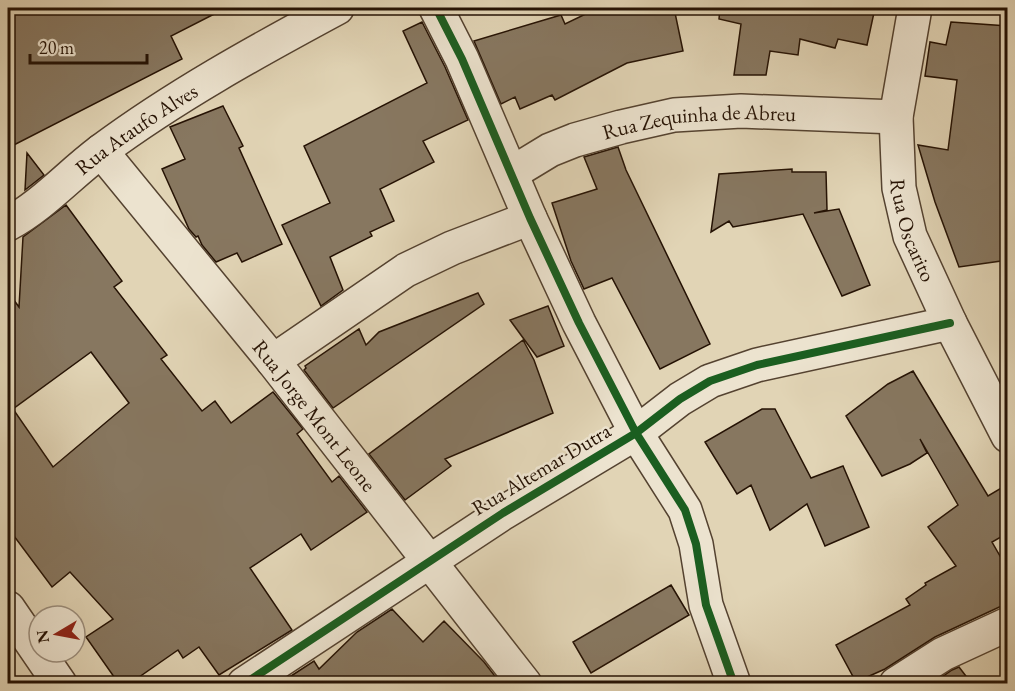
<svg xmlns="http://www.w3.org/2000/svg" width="1015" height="691" font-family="'EB Garamond',serif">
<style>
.building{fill:#877760;stroke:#251204;stroke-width:1.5;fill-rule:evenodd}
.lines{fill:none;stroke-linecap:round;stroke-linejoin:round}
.street-casing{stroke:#544230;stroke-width:36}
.street{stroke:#ece3cf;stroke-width:33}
.cycleway-casing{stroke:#ece3cf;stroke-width:11}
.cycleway{stroke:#1b5e20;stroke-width:8}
.labels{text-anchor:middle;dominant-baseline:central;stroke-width:5;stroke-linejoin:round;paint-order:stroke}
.street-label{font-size:21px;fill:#251204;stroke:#ece3cf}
</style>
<rect width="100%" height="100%" fill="#e1d4b5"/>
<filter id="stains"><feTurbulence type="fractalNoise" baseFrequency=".00333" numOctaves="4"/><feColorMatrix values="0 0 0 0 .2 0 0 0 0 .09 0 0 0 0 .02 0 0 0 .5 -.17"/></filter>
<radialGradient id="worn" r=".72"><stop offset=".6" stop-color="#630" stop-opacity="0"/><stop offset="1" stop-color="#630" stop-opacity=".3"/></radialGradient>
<path class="building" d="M8,8H226L171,36L182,59L8,148Z
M598,8H674L683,51L627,63L555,100L552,95L520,109L515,97L501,104L474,41L561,15L565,24Z
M720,8H875L867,45L838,39L835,48L800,39L798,55L770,51L766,75H734L741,24L719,19Z
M422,22L445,67L468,120L423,141L434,162L380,189L394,221L370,232L372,236L330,257L343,290L321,306L282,225L330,203L304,146L427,83L403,31Z
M951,22L1008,26V260L959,267L935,202L918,145L948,150L957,80L925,76L930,42L946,45Z
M223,106L243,146L239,148L282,244L242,262L237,253L216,262L202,245L198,236L196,237L189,229L162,169L185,159L170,127Z
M618,147L626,170L710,344L660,369L612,278L584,289L571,261L552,203L597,189L584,157Z
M27,153L44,175L25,190Z
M792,169V172H826L827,210L814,213L839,209L870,285L842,296L803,214L733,227L729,221L711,232L719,174Z
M66,205L122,281L114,287L167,355L161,359L202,411L215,401L231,423L273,392L303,429L297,434L332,482L339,476L367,512L311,550L301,534L250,568L292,630L219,675L199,647L183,658L178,650L129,684H119L86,637L113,619L70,572L52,587L8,528V292L19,307L23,237ZM91,352L129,403L53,467L13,409Z
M478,293L484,304L333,408L304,370L306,368L305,366L359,329L366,345L379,332Z
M548,306L564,346L537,357L510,320Z
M523,340L534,360L553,413L445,459L451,466L405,500L369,454Z
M913,371L988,496L1008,484V533L992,542L1008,570V603L935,637L885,669L856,682L836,645L910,605L906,599L926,585L925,583L956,566L928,527L958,505L920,439L927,453L910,464L882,476L846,416L888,384Z
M762,409H775L811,478L843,466L869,527L825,546L807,504L770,530L751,485L737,494L705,442Z
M671,585L689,615L591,673L573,642Z
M392,609L423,642L444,621L484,662L501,684H298L291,676L314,661L319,669L357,632Z
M959,667L972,684H932L952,670Z"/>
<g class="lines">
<defs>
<g id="street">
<path d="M436,8L462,59L530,218L579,323L636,433L685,510L696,544L706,605L734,684"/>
<path id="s1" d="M915,8L896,117L899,188L910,236L950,323L1008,436"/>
<path id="s2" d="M101,151L273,361L525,684"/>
<path id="s3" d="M512,173L550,150L575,140L621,127L674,115L741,111L896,117"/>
<path id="s4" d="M8,224C43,205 69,175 101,151C175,96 257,51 337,8"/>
<path d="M273,361L406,270L452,248L530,218"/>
<path d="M8,608L60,684"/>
<path d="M244,684L503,513L636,433L680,399L710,381L757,365L950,323"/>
<path d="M896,684L943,654L1008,624"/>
</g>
</defs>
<use href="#street" class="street-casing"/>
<use href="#street" class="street"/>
<defs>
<path id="cycleway" d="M436,8L462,59L530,218L579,323L636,433L685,510L696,544L706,605L734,684
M244,684L503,513L636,433L680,399L710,381L757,365L950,323"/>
</defs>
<use href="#cycleway" class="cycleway-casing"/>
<use href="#cycleway" class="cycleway"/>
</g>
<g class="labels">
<g class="street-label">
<text stroke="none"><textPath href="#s3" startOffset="198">Rua Zequinha de Abreu</textPath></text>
<text stroke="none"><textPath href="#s4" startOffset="160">Rua Ataufo Alves</textPath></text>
<text stroke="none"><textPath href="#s1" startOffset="226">Rua Oscarito</textPath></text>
<text stroke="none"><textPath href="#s2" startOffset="340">Rua Jorge Mont Leone</textPath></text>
<text transform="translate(541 469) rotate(-31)">Rua Altemar Dutra</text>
</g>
</g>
<rect width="1015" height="691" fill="none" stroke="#e1d4b5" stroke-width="30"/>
<rect x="9" y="9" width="997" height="673" fill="none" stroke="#251204" stroke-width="3"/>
<rect x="15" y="15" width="985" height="661" fill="none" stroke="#251204" stroke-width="1.5"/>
<g transform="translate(57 634) rotate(260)"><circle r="28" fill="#ece3cf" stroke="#9c8f7e" stroke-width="1.5"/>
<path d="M0-4.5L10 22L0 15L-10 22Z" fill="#8f2418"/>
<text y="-9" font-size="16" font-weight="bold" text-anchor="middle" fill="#251204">N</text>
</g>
<path d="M30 54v9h117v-9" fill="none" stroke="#251204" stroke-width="3"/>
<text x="39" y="54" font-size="18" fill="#251204" stroke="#ece3cf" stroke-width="4.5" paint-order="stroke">20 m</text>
<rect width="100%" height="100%" filter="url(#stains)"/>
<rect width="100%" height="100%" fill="url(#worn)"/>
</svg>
